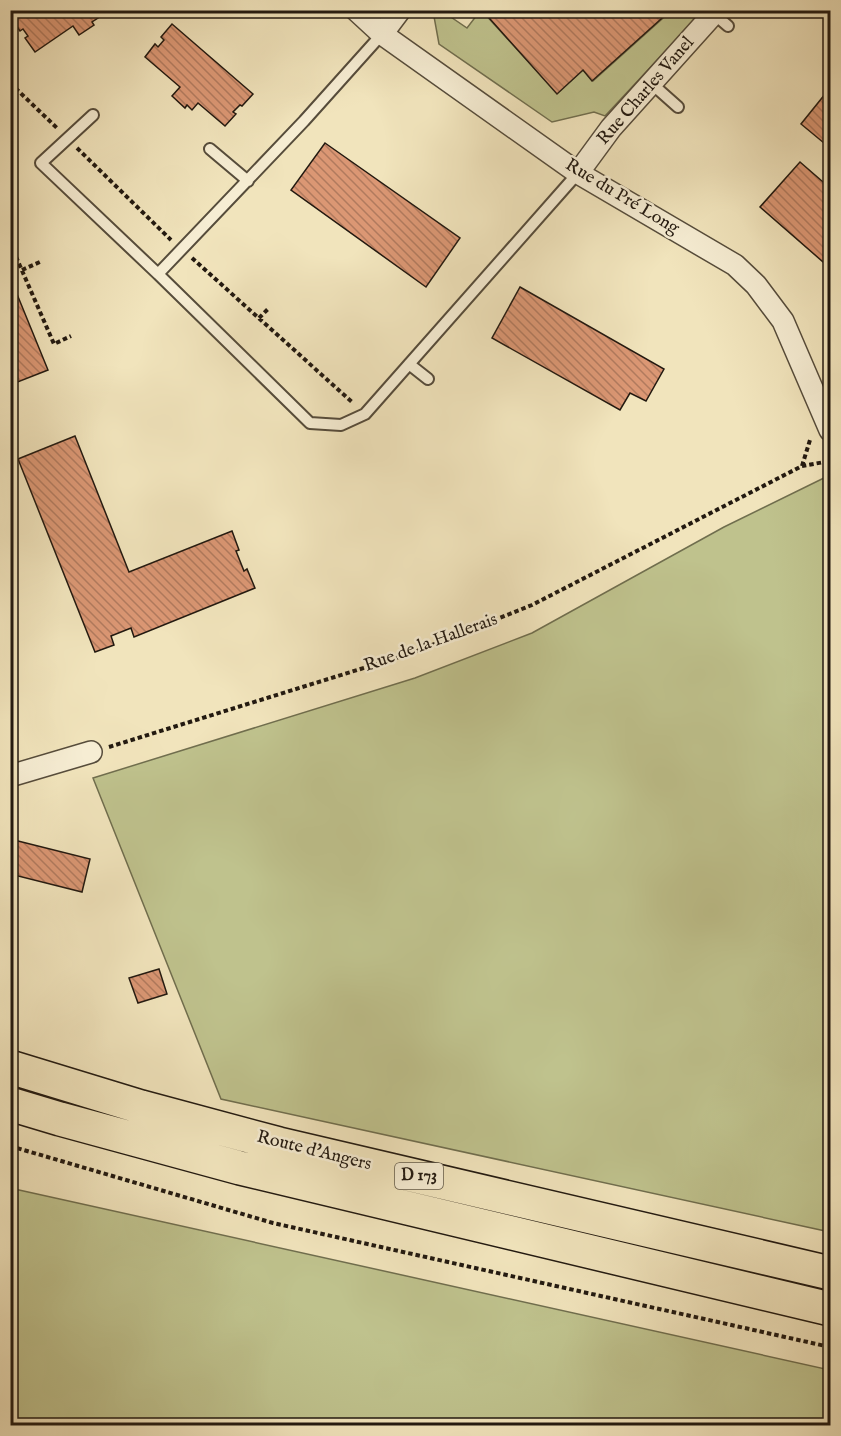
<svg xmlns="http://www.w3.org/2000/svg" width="841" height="1436" font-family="'IM FELL English',serif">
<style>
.green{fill:#bfc28d;stroke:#706e4e;stroke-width:1.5}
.building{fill:url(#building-back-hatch);stroke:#221910;stroke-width:1.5}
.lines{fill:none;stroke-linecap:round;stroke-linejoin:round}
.lane-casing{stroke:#564c3b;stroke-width:14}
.street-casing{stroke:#564c3b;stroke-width:24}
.highway-casing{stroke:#221910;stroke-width:36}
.path{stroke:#221910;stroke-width:4;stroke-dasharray:4.5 3;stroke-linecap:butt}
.lane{stroke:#f6edd3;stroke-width:10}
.street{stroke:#f6edd3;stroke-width:21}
.highway{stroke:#f1e4bc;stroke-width:33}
.labels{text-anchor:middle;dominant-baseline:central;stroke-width:5;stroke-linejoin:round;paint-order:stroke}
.shield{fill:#f6edd3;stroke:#62594a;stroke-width:1.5}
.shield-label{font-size:16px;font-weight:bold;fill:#221910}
.street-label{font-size:18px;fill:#221910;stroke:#f6edd3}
</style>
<defs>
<pattern id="building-back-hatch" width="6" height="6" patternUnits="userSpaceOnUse" patternTransform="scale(1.5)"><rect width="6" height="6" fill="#db9774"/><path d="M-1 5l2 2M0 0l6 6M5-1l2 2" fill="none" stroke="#b17a5e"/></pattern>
</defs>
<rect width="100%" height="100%" fill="#f1e4bc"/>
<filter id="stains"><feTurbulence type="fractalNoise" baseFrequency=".00333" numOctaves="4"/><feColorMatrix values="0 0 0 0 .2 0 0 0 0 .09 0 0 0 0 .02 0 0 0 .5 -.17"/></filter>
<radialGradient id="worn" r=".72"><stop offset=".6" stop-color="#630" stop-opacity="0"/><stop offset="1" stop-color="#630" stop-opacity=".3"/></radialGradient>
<path class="green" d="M433,11H450L448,15L467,28L480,11H482L557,93L583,70L593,81L671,11H703L605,116L594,112L552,122L439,44Z
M830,475V1232L221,1099L93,778L415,678L532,633L724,527Z
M10,1188L830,1370V1425H11Z"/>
<path class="building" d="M20,10H93L98,18L92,22L94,25L79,35L73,26L35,52L25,38L28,36L23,29L20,31L10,17Z
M482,10H671L592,81L583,70L557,94Z
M172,24L253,94L242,106L240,105L233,112L236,114L225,126L198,103L192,110L187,105L185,108L172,96L180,87L145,57L155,44L158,47L164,40L161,37Z
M830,88V148L801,124Z
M325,143L460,238L426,287L291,190Z
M800,162L830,188V268L760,207Z
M10,277L48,370L10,385Z
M520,287L664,369L646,401L630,393L620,410L492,338Z
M75,436L129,572L232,531L239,550L236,551L244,571L247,569L255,588L134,637L131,628L111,636L114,645L95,652L18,459Z
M10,839L90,859L82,892L10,874Z
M159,969L167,994L138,1003L129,978Z"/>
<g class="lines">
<defs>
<path id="lane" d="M714,14L728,26
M651,83L678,107
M93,115L41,163L158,274L304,121L382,34
M210,149L248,181
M158,274L310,423L341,425L365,414L578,173
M409,364L428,379"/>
<path id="street" d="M356,10L382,34L578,173L735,265L756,285L783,321L830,430
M382,34L400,10
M578,173L611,128L717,10
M10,776L91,752"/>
<path id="highway" d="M10,1067L141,1107L279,1144L830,1273
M10,1104L60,1119L240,1168L830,1309"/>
</defs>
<use href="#lane" class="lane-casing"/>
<use href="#street" class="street-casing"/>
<use href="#highway" class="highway-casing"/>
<path class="path" d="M10,83L57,128
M77,148L171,240
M10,243L54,344L71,336
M192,258L352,402
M22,270L42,261
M259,318L268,309
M802,466L810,440
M109,747L412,653L532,605L802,466L830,461
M10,1146L273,1223L830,1347"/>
<use href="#lane" class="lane"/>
<use href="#street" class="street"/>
<use href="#highway" class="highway"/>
</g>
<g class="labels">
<rect class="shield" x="395" y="1163" width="48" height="26" rx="4.5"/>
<g class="shield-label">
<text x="419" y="1176">D 173</text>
</g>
<g class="street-label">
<text transform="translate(646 91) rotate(-49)">Rue Charles Vanel</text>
<text transform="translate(622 197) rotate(31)">Rue du Pré Long</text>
<text transform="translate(431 643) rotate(-20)">Rue de la Hallerais</text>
<text transform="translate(314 1151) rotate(14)">Route d'Angers</text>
</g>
</g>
<rect width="841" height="1436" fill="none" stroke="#f1e4bc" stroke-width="36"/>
<rect x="12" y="12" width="817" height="1412" fill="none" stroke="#221910" stroke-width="3"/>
<rect x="18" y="18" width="805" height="1400" fill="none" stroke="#221910" stroke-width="1.5"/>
<rect width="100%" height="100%" filter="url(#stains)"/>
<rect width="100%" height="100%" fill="url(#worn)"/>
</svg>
